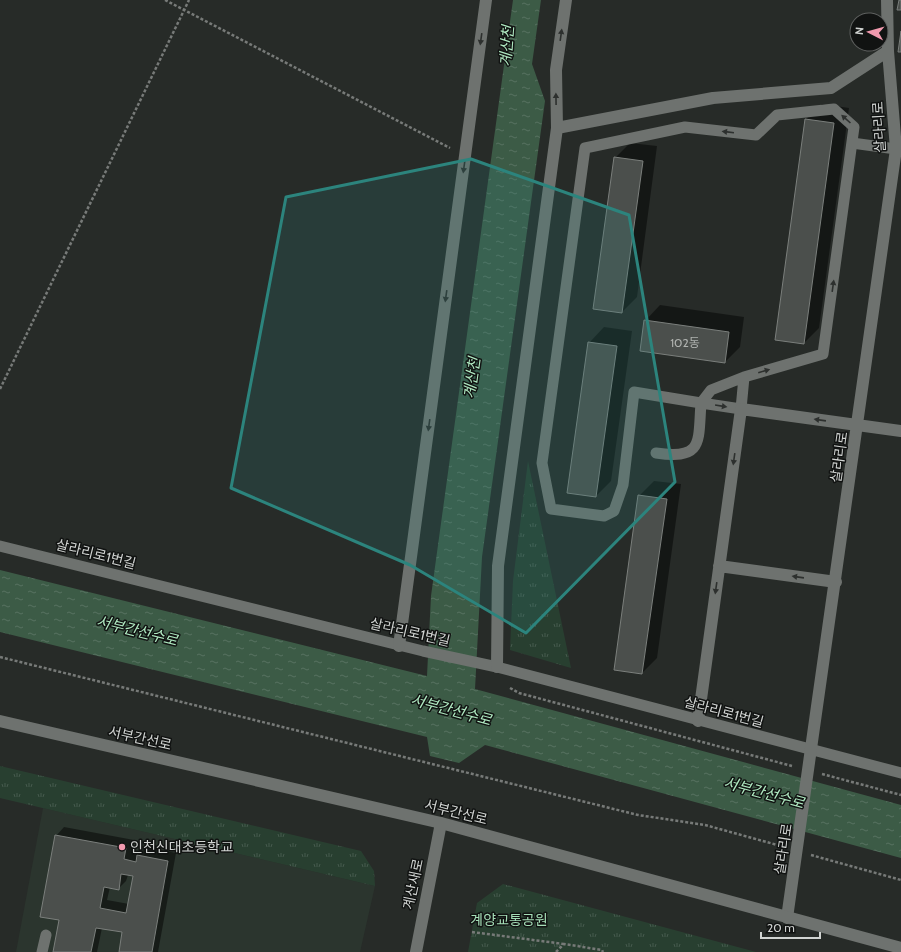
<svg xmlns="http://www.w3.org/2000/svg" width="901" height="952" font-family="Cabin,'Noto Sans KR',sans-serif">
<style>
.built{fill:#2b352e}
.grass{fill:url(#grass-tufts)}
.water{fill:url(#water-ripples)}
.shadow{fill:#0007;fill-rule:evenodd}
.building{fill:#4b4f4c;stroke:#7b7f7c;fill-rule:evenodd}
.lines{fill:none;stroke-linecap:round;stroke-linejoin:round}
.path{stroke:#777a78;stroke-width:2.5;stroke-dasharray:3 2;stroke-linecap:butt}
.lane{stroke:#6e726f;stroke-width:11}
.street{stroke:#6e726f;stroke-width:12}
.secondary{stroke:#6e726f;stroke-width:12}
.oneway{fill:#2d302e}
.marked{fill:#2c847d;fill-opacity:0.2;stroke:#2c847d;stroke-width:3;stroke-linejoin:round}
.poi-dot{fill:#f29aaf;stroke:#111312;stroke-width:1.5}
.labels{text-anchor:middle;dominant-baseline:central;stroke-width:3;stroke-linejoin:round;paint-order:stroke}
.number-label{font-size:12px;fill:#b0b3b0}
.street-label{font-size:14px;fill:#d1d4d2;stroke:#111312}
.poi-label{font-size:14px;fill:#d1d4d2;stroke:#111312;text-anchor:start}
.park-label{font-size:14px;fill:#a5deb7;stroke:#111312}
.water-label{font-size:15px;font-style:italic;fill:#b1ebc3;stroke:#111312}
</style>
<defs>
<pattern id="grass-tufts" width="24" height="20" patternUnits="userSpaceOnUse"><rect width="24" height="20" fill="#283f30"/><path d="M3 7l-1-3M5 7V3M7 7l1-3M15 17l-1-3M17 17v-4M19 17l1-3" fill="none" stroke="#465a4d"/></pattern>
<pattern id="water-ripples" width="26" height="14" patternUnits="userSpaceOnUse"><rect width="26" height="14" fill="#3c5b46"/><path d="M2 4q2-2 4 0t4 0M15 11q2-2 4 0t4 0" fill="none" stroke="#577260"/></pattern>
</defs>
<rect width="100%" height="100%" fill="#272b28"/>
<path class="built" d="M43,808L375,886L360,952H16Z"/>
<path class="grass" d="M528,461L571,668L510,650L513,581Z
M0,766L361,851L374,871L375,886L0,798Z
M503,884L756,952H468L477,903Z"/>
<path class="water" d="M513,0H541L532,64L545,101L482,557L475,689L901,805V858L485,745L459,763L430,756L427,737L0,632V570L427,676L431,596Z"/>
<path class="shadow" d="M822,104L849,108L819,328L804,343L806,119Z
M630,143L657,146L637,297L622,312L615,158Z
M660,305L744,317L740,347L725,362L645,321Z
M604,327L632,331L611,481L596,496L589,343Z
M654,481L681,484L657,658L642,673L639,496Z
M64,827L134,840L132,851L140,853L146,847L176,853L158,952H120L124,932L102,928L97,952H54L60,920L56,836ZM128,875L134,876L129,904L107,900L110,887L118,889L126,881Z"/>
<path class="building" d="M899,0H901V10H897Z
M901,31V52H898Z
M805,119L834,123L804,344L775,340Z
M614,157L643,161L622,313L593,309Z
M644,320L729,332L725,363L640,351Z
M588,342L617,346L596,497L567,493Z
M638,495L667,499L642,674L614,670Z
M55,835L126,848L124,859L136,862L137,855L168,861L152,952H119L122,932L96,928L91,952H53L59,920L40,917ZM121,874L133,876L126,913L100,908L104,887L119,890Z"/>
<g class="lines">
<path class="path" d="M165,0L450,148
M0,389L189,0
M0,657L638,815L705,825L781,846
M510,688L519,693L792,766
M822,774L901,795
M811,855L901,880
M472,932L564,944
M556,952L564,944L602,950L603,952"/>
<path class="lane" d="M852,143L896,149
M656,453C704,460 698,442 701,403L741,409L744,377L823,354L854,127L834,109L777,115L756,135L685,127L585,148L542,463L551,509L604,516L614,511L623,485L634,392L701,403L711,390L744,377
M0,546L423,651L497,667L901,773
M42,952L46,935"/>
<path class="street" d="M557,128L556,70L566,0
M719,566L836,582
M399,646L486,0
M497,667L498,566L557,128L713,98L831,88L888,51
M698,721L741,409L901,431
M787,918L896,149L888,51L887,0"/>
<path class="secondary" d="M0,721L441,823L901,948
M416,952L441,823"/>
</g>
<defs><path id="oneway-solid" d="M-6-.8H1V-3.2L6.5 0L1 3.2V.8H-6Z"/></defs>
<g class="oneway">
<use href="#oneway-solid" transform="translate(561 35) rotate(-82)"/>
<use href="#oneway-solid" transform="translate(481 39) rotate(98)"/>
<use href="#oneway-solid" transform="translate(556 99) rotate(-91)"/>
<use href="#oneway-solid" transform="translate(846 119) rotate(-138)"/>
<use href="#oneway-solid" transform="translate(728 132) rotate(-173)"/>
<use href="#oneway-solid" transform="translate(464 167) rotate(98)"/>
<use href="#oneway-solid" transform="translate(833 286) rotate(-82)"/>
<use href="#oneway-solid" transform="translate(446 296) rotate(98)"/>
<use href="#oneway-solid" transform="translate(764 371) rotate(-16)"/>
<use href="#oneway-solid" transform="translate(721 406) rotate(9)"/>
<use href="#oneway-solid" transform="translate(820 420) rotate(-172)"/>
<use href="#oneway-solid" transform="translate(429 425) rotate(98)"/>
<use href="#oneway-solid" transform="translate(734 459) rotate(98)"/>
<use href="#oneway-solid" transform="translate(798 577) rotate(-172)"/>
<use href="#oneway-solid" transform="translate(716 588) rotate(98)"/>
</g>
<path class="marked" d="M471,159L629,215L675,482L526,633L410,565L231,488L286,197Z"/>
<circle class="poi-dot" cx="122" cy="847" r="4"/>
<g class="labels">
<g class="number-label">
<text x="685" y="342">102동</text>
</g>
<g class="street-label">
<text transform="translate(879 127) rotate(-93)">살라리로</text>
<text transform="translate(839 457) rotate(-82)">살라리로</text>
<text transform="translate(96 554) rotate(14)">살라리로1번길</text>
<text transform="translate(410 632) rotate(13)">살라리로1번길</text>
<text transform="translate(724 712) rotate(15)">살라리로1번길</text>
<text transform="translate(140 738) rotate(13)">서부간선로</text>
<text transform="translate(456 812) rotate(14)">서부간선로</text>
<text transform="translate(783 849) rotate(-81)">살라리로</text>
<text transform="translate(413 884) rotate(-78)">계산새로</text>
</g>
<g class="poi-label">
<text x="130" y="847">인천신대초등학교</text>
</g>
<g class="park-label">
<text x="509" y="920">계양교통공원</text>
</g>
<g class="water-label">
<text transform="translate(507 46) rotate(-86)">계산천</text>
<text transform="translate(472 378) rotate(-82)">계산천</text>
<text transform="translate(137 631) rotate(14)">서부간선수로</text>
<text transform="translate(451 710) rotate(15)">서부간선수로</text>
<text transform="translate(764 793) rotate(15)">서부간선수로</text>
</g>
</g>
<g transform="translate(869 32) rotate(276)"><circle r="19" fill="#111312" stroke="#5e605f"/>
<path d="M0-3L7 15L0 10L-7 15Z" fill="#f29aaf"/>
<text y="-6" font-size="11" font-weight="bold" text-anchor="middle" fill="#d1d4d2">N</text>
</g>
<path d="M761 932v6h59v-6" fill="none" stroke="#d1d4d2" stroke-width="2"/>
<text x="767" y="932" font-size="12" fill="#d1d4d2" stroke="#111312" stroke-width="3" paint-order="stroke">20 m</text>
</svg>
